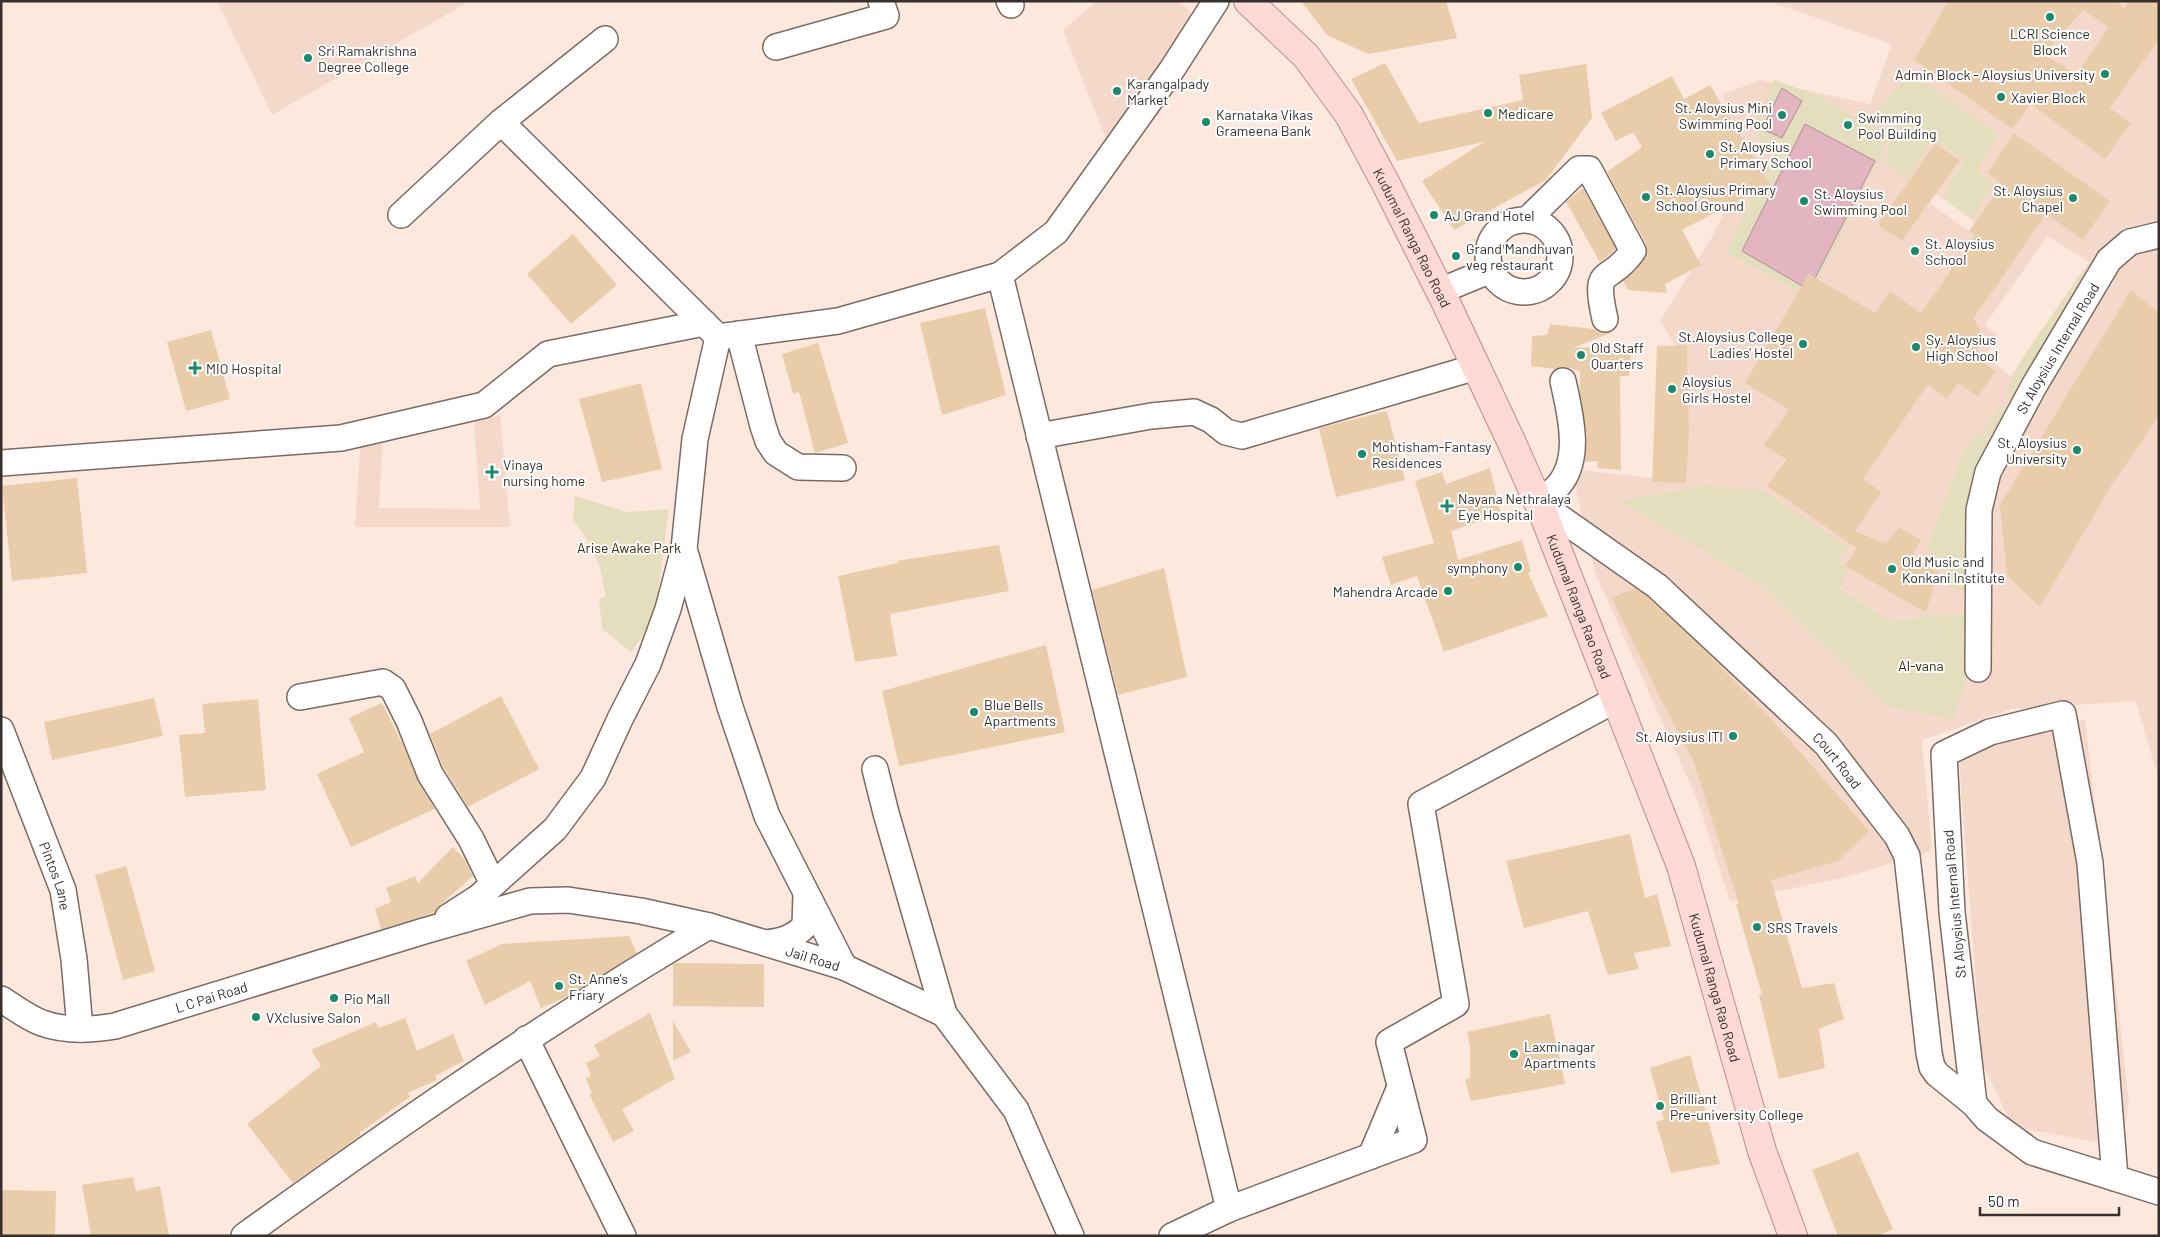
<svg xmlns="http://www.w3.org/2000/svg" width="2160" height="1237" font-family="Barlow,sans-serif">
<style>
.built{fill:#f4d9cb;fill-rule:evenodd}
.green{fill:#e5debe}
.water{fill:#e3b5c0;stroke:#af8d94}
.building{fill:#e9cdab;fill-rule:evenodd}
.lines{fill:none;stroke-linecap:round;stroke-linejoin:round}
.minor-casing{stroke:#7c6b61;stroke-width:28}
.major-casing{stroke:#b88e88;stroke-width:30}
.minor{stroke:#fff;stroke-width:25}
.major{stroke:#fed9d5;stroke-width:28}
.poi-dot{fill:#198a6a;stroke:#fff;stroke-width:2}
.labels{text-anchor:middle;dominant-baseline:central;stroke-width:4;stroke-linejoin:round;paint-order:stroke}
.poi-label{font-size:14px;fill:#37302c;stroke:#fff;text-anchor:start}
.street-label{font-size:14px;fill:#37302c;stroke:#fff}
.park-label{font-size:14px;fill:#322a08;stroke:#fff}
</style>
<rect width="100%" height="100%" fill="#fde8dd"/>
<path class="built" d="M217,1H470L272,115Z
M1097,1H1179L1191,12L1186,35L1109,147L1063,30Z
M1768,1H1948L1914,60L2012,129L2060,64L1964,1L2083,10L2105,24L2116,1H2128L2046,115L2131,123L2110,108L2159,40V781L2136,701L2011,709L1922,740L1932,851L1842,878L1730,901L1697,799L1595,573L1571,469L1680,481L1689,368L1660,321L1712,237L1741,177L1723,94L1761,80L1773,83L1774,80L1796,88L1870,104L1892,44ZM1874,116L1999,134L1978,171L1972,219L1942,197L1964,160L1932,138L1909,181L1883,161L1899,125ZM2014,133L2110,201L2083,240L2046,214L1974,318L1983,337L1977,357L1996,371L1978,397L1958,383L1947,399L1928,385L1863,479L1882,492L1847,542L1768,486L1785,460L1765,445L1791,434L1890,292L1921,313L1975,235L1929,203L1902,241L1879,225L1935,143L1960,160L1936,194L1975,222L2002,184L1987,173ZM2047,236L2089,262L2011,376L1985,357L1997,335L1985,325ZM2013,405L1982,432L1999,407ZM1976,433L1927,547L1962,454ZM1621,501L1849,548L1839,558L1840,587L1891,622L1932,615L1887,707L1760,585ZM1901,527L1921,540L1912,558L1939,572L1926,613L1845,566L1864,534L1886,543Z
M500,415L510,527H355L361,437L383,434L379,508L480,509L474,422Z
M2085,719L2129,1102L2121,1146L2013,1127L1982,1063L1958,748Z"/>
<path class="green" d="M1909,71L1999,134L1978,171L1994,184L1972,219L1942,197L1964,160L1932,138L1909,181L1883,161L1899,125L1874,116Z
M1774,80L1818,96L1889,137L1810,298L1726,252L1775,150L1758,138L1754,124Z
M2083,270L2106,286L2003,444L1982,432L1999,407L2013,405L2007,390L2021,360Z
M1976,433L1997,445L1974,592L1952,588L1927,547L1962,454Z
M1707,485L1764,491L1849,548L1839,558L1849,573L1840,588L1891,622L1932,615L1986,614L1954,720L1887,707L1760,585L1620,501Z
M575,496L628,512L669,509L655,617L631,652L602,629L599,599L606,596L599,564L589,543L573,519Z"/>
<path class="water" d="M1782,88L1802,101L1782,138L1762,129Z
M1805,124L1875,161L1809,290L1742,251Z"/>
<path class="building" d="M1301,1H1446L1457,38L1368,54L1327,35Z
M1948,1H2116L2124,8L2128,1H2159V40L2110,108L2131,123L2105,159L2031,104L2012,129L1914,60ZM2083,10L2109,27L2076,74L2044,54Z
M1385,63L1419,123L1523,100L1519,75L1586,64L1592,118L1546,180L1454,230L1422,181L1484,142L1397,161L1351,79Z
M1672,76L1684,99L1710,85L1770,184L1682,230L1701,265L1665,284L1667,293L1628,290L1623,281L1636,271L1644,260L1647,252L1646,244L1607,172L1642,147L1633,132L1616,141L1601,113Z
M2014,133L2110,201L2083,240L2046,214L1974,318L1983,337L1976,357L1996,371L1978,397L1958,383L1947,399L1928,385L1863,479L1882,492L1855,531L1886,543L1900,527L1921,540L1912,558L1939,572L1926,613L1845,566L1856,548L1767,486L1786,460L1764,445L1789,410L1745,383L1809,274L1875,313L1890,291L1921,313L1975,235L1969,231L2002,184L1987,173Z
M1935,143L1960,160L1902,241L1878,225Z
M1583,188L1616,249L1600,262L1566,202Z
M573,234L617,285L571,324L527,274Z
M2131,290L2159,312V416L2111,486L2040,607L2007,576L2000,505Z
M985,308L1006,395L942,415L920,323Z
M1550,324L1594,329L1601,333L1616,331L1573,348L1632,346L1629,376H1620L1621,470L1598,468L1597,461L1585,462L1587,437L1580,392V371L1567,367L1556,369L1531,366L1532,336L1547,335Z
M211,330L230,399L186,411L167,342Z
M818,343L848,443L815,453L799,392L793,394L782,354Z
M1687,345L1689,432L1686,483L1652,482L1657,346Z
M641,383L662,469L602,482L579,399Z
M1387,411L1405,480L1336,497L1319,428Z
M1490,468L1501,514L1451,531L1458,560L1522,540L1531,572L1528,573L1548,616L1444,652L1417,576L1391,585L1382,557L1434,543L1415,481L1442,472L1446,484Z
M77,478L87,573L12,581L2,486Z
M999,545L1009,591L890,614L897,656L855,662L838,576L898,563L897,561Z
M1164,568L1187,677L1118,695L1092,590Z
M1635,588L1648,597L1692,638L1766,713L1869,831L1838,861L1771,880L1802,988L1834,983L1844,1019L1819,1029L1825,1068L1779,1079L1759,995H1762L1736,904H1739L1693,760L1659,696L1612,598Z
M1046,645L1065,732L899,766L882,691Z
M501,696L539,769L468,807L443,767L430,734Z
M154,698L163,736L52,760L44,722Z
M258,699L266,790L185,797L179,735L205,733L202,704Z
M382,703L404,747L417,779L435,809L351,847L317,774L364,752L349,718Z
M1630,834L1645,898L1657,894L1671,946L1634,953L1639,969L1608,975L1588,911L1524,928L1506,861Z
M453,847L465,860L473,876L440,905L435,913L381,929L375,909L391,902L386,888L415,876L418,883Z
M126,866L155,971L123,980L95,875Z
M629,936L637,953L569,996L541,1008L530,981L485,1005L466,961L502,944Z
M676,963L764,964V1007L673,1006V964Z
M650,1013L675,1079L622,1109L634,1131L613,1142L589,1094L592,1093L586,1078L591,1076L586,1063L600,1056L594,1045Z
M1550,1014L1565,1084L1471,1101L1465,1080L1470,1077V1047L1467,1032Z
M405,1018L417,1051L453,1034L464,1061L435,1076L437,1080L408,1093L410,1097L359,1133L361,1135L293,1183L247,1124L321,1066L311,1050L376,1022L379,1028Z
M673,1021L691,1052L673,1061Z
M1690,1055L1720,1164L1671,1173L1656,1122L1664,1119L1650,1068Z
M1858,1152L1893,1229L1878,1236H1838L1812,1170Z
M133,1177L136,1191L160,1186L169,1236H91L82,1185Z
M2,1190L56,1191L55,1236H1Z"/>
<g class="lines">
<defs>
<g id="minor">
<path d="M1009,1L1011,5"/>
<path d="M776,47L886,16L881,1"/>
<path d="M501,122L713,332"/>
<path d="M401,215L501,122L605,39"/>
<path d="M1528,219L1579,169H1589L1633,251C1609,286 1592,262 1605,319"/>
<circle cx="1524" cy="256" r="36"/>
<path d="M1000,275L1229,1209"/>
<path d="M1440,291L1491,270"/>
<path d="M739,334L763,426L768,441L776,453L798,467L843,468"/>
<path d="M1039,436L1151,416L1194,412L1211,420L1226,432L1242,436L1476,367"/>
<path d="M1,463L341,438L484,405L548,354L704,323"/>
<path d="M1537,500C1543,497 1549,494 1554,490C1584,463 1570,414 1563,381"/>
<path id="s1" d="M1545,518L1556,515L1657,586L1826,744L1897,836L1907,856L1929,1053L1932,1067L1937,1074L1974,1104L1987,1119L2032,1152L2159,1192"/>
<path id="s2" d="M1978,669L1979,510L1988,472L2034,386L2109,260L2130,242L2159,235"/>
<path d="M300,697L383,682L393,689L409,721L430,774L471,839L493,884"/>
<path id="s3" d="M1,730L63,890L74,959L80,1029"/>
<path d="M875,769L886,813L944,1014"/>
<path d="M448,917L479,897L555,829L593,778L620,719L648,664L668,609L684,549"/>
<path d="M766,943C782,941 793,938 805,926L806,894"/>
<path d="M844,967L767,816L730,707L684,549L695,439L718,337L838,321L1000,275L1056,232L1171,71L1216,1"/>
<path id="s4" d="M1,999C14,1007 28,1018 42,1023C64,1031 92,1030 115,1026L424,931L530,901L568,900L641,911L709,926L844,967L944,1014L1016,1110L1071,1236"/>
<path d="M526,1039L623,1236"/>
<path d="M1974,1104L1952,912L1944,754L1990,732L2063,714L2090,863L2115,1178"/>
<path d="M1371,1156L1400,1087"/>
<path d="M244,1236C395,1127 548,1021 709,926"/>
<path d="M1172,1236L1229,1209L1414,1140L1389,1042L1456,1004L1421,804L1617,699"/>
</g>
<g id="major">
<path id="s5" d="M1248,1L1306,56L1349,115L1386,184L1446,303L1512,443L1545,518L1681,866L1762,1151L1793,1236"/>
</g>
</defs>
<use href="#minor" class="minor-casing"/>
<use href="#major" class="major-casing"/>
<use href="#minor" class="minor"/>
<use href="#major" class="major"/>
</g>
<g class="poi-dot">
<circle cx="2050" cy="17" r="5"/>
<circle cx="308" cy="58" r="5"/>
<circle cx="2105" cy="74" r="5"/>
<circle cx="1117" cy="91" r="5"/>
<circle cx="2001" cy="97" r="5"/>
<circle cx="1488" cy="113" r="5"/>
<circle cx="1782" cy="115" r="5"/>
<circle cx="1206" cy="122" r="5"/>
<circle cx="1848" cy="125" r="5"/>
<circle cx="1710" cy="154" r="5"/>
<circle cx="1646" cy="197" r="5"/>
<circle cx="2073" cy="198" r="5"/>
<circle cx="1804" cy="201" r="5"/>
<circle cx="1434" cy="215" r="5"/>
<circle cx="1915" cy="251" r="5"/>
<circle cx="1456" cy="256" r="5"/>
<circle cx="1803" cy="344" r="5"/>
<circle cx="1916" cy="347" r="5"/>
<circle cx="1581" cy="355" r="5"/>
<path d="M192.5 360.5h5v5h5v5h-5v5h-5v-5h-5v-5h5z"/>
<circle cx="1672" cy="389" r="5"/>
<circle cx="2077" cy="450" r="5"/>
<circle cx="1362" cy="454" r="5"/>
<path d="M489.5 464.5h5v5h5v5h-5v5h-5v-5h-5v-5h5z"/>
<path d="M1444.5 498.5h5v5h5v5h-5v5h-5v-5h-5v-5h5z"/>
<circle cx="1518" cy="567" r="5"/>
<circle cx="1892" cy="569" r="5"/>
<circle cx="1448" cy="591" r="5"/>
<circle cx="974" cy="712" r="5"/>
<circle cx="1733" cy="736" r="5"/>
<circle cx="1757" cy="927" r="5"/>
<circle cx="559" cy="986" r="5"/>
<circle cx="334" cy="998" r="5"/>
<circle cx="256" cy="1017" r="5"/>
<circle cx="1514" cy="1054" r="5"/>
<circle cx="1660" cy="1106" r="5"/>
</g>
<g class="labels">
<g class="poi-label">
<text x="2050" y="33" text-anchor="middle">LCRI Science<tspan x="2050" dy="16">Block</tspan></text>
<text x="318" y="50">Sri Ramakrishna<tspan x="318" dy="16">Degree College</tspan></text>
<text x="2095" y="74" text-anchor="end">Admin Block - Aloysius University</text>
<text x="1127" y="83">Karangalpady<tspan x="1127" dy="16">Market</tspan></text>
<text x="2011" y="97">Xavier Block</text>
<text x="1772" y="107" text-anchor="end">St. Aloysius Mini<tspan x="1772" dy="16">Swimming Pool</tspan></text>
<text x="1498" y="113">Medicare</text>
<text x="1216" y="114">Karnataka Vikas<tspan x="1216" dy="16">Grameena Bank</tspan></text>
<text x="1858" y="117">Swimming<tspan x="1858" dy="16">Pool Building</tspan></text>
<text x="1720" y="146">St. Aloysius<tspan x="1720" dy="16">Primary School</tspan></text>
<text x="1656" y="189">St. Aloysius Primary<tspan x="1656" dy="16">School Ground</tspan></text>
<text x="2063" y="190" text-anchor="end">St. Aloysius<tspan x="2063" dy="16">Chapel</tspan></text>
<text x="1814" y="193">St. Aloysius<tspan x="1814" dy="16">Swimming Pool</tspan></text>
<text x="1444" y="215">AJ Grand Hotel</text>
<text x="1925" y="243">St. Aloysius<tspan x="1925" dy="16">School</tspan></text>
<text x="1466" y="248">Grand Mandhuvan<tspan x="1466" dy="16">veg restaurant</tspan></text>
<text x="1793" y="336" text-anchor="end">St.Aloysius College<tspan x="1793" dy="16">Ladies' Hostel</tspan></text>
<text x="1926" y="339">Sy. Aloysius<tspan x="1926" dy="16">High School</tspan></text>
<text x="1591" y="347">Old Staff<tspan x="1591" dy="16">Quarters</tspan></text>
<text x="206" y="368">MIO Hospital</text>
<text x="1682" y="381">Aloysius<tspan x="1682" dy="16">Girls Hostel</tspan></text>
<text x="2067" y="442" text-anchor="end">St. Aloysius<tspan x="2067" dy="16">University</tspan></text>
<text x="1372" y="446">Mohtisham-Fantasy<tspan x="1372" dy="16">Residences</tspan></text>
<text x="503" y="464">Vinaya<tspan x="503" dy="16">nursing home</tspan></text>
<text x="1458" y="498">Nayana Nethralaya<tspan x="1458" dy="16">Eye Hospital</tspan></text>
<text x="1902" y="561">Old Music and<tspan x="1902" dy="16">Konkani Institute</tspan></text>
<text x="1508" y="567" text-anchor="end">symphony</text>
<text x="1438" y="591" text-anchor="end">Mahendra Arcade</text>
<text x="984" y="704">Blue Bells<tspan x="984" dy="16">Apartments</tspan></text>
<text x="1723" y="736" text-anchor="end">St. Aloysius ITI</text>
<text x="1767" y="927">SRS Travels</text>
<text x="569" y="978">St. Anne's<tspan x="569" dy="16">Friary</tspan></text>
<text x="344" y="998">Pio Mall</text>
<text x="266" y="1017">VXclusive Salon</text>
<text x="1524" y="1046">Laxminagar<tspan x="1524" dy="16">Apartments</tspan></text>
<text x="1670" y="1098">Brilliant<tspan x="1670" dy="16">Pre-university College</tspan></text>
</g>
<g class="street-label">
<text stroke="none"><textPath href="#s5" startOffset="291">Kudumal Ranga Rao Road</textPath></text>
<text stroke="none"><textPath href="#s2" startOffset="340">St Aloysius Internal Road</textPath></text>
<text stroke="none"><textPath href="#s5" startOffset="696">Kudumal Ranga Rao Road</textPath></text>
<text stroke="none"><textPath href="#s1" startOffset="386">Court Road</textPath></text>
<text stroke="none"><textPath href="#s3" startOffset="156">Pintos Lane</textPath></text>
<text transform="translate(1954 904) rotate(-95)">St Aloysius Internal Road</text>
<text stroke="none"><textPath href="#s4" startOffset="845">Jail Road</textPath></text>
<text stroke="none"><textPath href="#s5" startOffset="1101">Kudumal Ranga Rao Road</textPath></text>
<text stroke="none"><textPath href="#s4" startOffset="222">L C Pai Road</textPath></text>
</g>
<g class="park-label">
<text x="629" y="547">Arise Awake Park</text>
<text x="1921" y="665">Al-vana</text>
</g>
</g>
<rect width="2160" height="1237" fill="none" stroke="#37302c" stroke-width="5"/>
<path d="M1980 1207v8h139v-8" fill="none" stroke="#37302c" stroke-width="2.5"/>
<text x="1988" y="1207" font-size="15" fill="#37302c" stroke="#ffffff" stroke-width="4" paint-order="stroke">50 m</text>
</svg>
